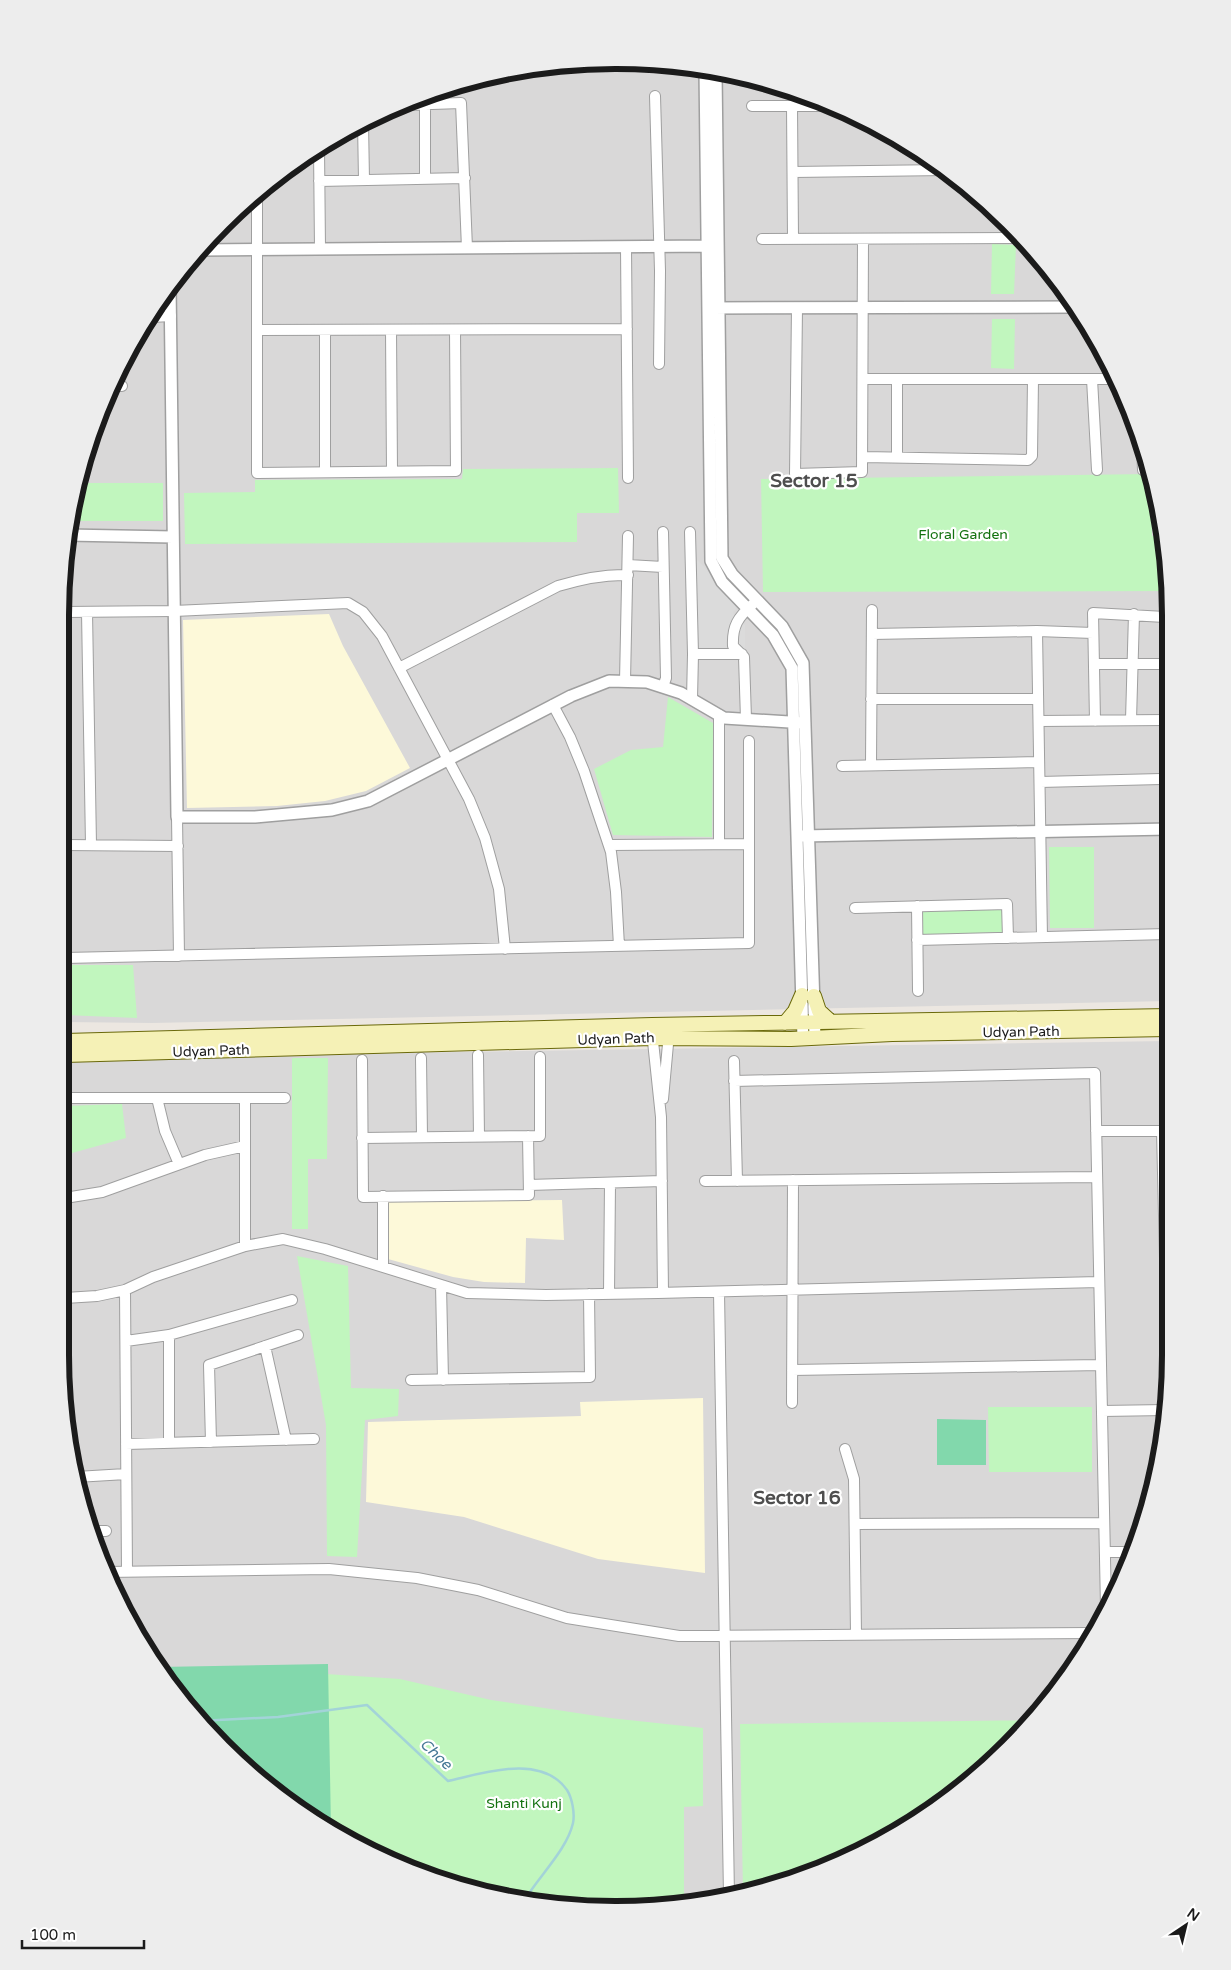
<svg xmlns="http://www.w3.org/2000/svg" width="1231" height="1970" font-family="'Varela Round',sans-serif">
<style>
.residential{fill:#d9d8d8}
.education{fill:#fdf9d9}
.park{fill:#c1f6be}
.pitch{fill:#82d8ac}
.parking{fill:#dbdbdb}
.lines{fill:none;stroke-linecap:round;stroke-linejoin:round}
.stream{stroke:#a3d3d8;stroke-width:2.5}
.minor-casing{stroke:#9f9f9f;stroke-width:12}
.tertiary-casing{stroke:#9f9f9f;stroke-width:14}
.secondary-casing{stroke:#6a690a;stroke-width:16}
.minor{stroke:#fff;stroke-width:10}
.tertiary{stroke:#fff;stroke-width:11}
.secondary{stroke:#f5f1b6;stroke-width:14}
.labels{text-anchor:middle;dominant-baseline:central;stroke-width:4.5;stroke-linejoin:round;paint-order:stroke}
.park-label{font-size:14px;fill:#147210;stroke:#fff}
.street-label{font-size:14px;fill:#1b1b1b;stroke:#fff}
.water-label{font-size:15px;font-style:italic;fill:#477896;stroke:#fff}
.district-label{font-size:19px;font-weight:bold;fill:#4e4e4e;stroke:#fff}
.rim{fill:none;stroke:#1b1b1b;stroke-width:6}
</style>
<rect width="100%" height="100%" fill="#ece7e1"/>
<path class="residential" d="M673,65L759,79L861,117L953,175L1033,249L1097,338L1152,471L1170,579L1168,1001L152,1023L65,1022V543L102,403L175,278L249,198L338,135L437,90L536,66Z
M1168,1041L1166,1427L1129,1567L1056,1692L1008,1747L924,1816L794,1881L688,1905L615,1910L507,1899L437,1881L307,1816L223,1748L175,1692L117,1600L89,1533L65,1427V1058Z"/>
<path class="education" d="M329,614L343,646L410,768L366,791L325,801L277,806L187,808L183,620Z
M562,1200L564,1240L526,1238L525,1283L484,1282L453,1277L388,1259V1202Z
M703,1398L705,1573L598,1559L464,1517L366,1502L368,1422L581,1416L580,1402Z"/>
<path class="park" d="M992,244L1016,245L1014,294H991Z
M992,319H1015L1014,369L991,368Z
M618,468L619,513H577V542L185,544L184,493L255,492V480L462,479L463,469Z
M1151,474L1152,536H1163L1170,579V591L763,592L761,479Z
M81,483H163V521H71Z
M668,697L713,723L712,837L613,835L594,769L631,750L663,747Z
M1049,847H1094V928H1050Z
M1003,908L1004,932L923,935L922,910Z
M65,965H133L137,1018L65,1015Z
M292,1058H328L327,1159H308V1229H292Z
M122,1104L126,1138L65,1155V1106Z
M297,1256L348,1266L351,1388L399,1389L398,1416L365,1420L357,1557L327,1556L326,1425Z
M988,1407H1092V1472H989Z
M326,1674L400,1679L491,1700L610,1718L703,1728V1806L684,1807V1895H708V1901L688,1905L615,1910L507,1899L437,1881L328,1827Z
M1033,1720L1008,1747L924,1816L794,1881L743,1892L740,1724Z"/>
<path class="pitch" d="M937,1419L986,1420V1465H937Z
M328,1664L331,1828L307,1816L223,1747L175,1692L159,1667Z"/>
<path class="parking" d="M695,557L739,605L733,613L745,625V652L697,651Z"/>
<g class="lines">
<path class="stream" d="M199,1721L278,1717L367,1705L448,1781C484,1773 541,1753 567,1790C572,1798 575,1813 573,1823C567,1850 538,1877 524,1901"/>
<defs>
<path id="minor" d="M655,96L660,271L659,364
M403,105L461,103L467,248
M752,106H830
M792,106L793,239
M363,123L364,180
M319,148L320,249
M793,172L946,170
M425,179V104
M319,181L465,178
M257,192V473L456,471L455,330
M762,239L1022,238
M626,247L628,478
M797,308L795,474L862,472L863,239
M152,317L171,316
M257,330L627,329
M391,330L392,472
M863,379H1114
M897,379V458
M1092,379L1097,470
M112,386H122
M1142,448L1143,470
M863,457L1028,460L1032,456L1033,379
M325,472V330
M663,532L666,678L663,687
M690,532L693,654
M628,565L663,567
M65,612L174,611L348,603L363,612L382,636L469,799L485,838L499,889L505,949
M87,612L91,845
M1037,631L1042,937
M872,634L1037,631L1093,633
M1094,664H1162
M399,668L558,586C581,579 603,574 628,575
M625,681L628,536
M692,699L693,654H742
M871,699H1038
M553,705L570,737L584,771L611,852L616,892L619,946
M719,715V844
M746,719L744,657L733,646C732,626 738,617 753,604
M1131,720L1134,614
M1039,721L1165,720
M1095,721L1093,613L1165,617
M871,765L872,610
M842,766L1039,762
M1040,782L1161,779
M177,817L179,956
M65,845L178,846
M609,845L748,844
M917,906L918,991
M855,908L1007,904L1008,938
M917,940L1168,934
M65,958L749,943V741
M652,1032L661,1117L663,1293
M478,1055L479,1137
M421,1058L422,1137
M362,1060L363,1197L529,1195L528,1136
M734,1061L737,1181
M734,1081L1095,1073L1106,1607
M65,1098H285
M157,1098L165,1131L179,1164
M663,1099L669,1033
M1096,1131H1168
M1162,1131L1167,1342
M362,1138L540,1136V1057
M705,1181L1097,1177
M529,1185L662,1181
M383,1196V1267
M65,1198L102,1192L205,1155L245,1146
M245,1246V1098
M441,1285L443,1380
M125,1290L127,1572
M719,1292L729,1896
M609,1294L610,1183
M65,1298L97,1296L125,1290L153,1277L245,1246L283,1239L325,1249L467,1293L546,1295L658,1293L1099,1282
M126,1341L169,1335L292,1300
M265,1346L286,1440
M792,1370L1101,1365
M411,1380L590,1377L589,1294
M792,1403L793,1180
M1102,1411L1166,1410
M211,1442L209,1365L298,1335
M169,1443V1335
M126,1444L314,1439
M845,1449L854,1479L856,1634
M76,1477L126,1474
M855,1524L1104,1523
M89,1531H106
M1105,1552H1133
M106,1572L329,1569L417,1578L478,1590L567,1618L679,1636L1091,1633"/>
<path id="tertiary" d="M705,70L711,561L722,582L773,635L792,668L803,1039
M716,72L722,558L732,574L782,626L803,663L815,1038
M201,250L714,246
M170,285L177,817H255L332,810L368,801L571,696L609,681L647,682L681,693L724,718L805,723
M711,308L1075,307
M67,535L173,537
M801,836L1169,829"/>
<path id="secondary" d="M814,996L819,1011L831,1022
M785,1023L795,1011L802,995
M65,1041L652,1025L1168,1016
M65,1055L652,1038L791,1039L892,1034L1168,1029"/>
</defs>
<use href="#minor" class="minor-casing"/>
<use href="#tertiary" class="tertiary-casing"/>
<use href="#secondary" class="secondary-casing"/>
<use href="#minor" class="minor"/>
<use href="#tertiary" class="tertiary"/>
<use href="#secondary" class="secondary"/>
</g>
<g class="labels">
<g class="park-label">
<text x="963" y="534">Floral Garden</text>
<text x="524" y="1803">Shanti Kunj</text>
</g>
<g class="street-label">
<text transform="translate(1021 1032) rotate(-1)">Udyan Path</text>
<text transform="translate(616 1039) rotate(-2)">Udyan Path</text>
<text transform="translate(211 1051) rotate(-2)">Udyan Path</text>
</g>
<g class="water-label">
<text transform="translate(436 1754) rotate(43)">Choe</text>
</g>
<g class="district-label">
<text x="814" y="481">Sector 15</text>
<text x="797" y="1498">Sector 16</text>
</g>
</g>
<path d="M0 0H1231V1970H0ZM615 69H616A546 546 0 0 1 1162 615V1355A546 546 0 0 1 616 1901H615A546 546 0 0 1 69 1355V615A546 546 0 0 1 615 69Z" fill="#ededed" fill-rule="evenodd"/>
<path class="rim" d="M615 69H616A546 546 0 0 1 1162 615V1355A546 546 0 0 1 616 1901H615A546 546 0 0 1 69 1355V615A546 546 0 0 1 615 69Z"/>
<g transform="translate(1186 1925) rotate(35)" stroke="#ffffff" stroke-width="4" paint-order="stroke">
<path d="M0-4L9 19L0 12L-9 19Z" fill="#1b1b1b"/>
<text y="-8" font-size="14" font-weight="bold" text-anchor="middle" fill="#1b1b1b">N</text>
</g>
<path d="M22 1940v8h122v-8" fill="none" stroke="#1b1b1b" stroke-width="2.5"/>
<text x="30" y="1940" font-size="15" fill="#1b1b1b" stroke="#ffffff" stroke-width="4" paint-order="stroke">100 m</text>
</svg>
